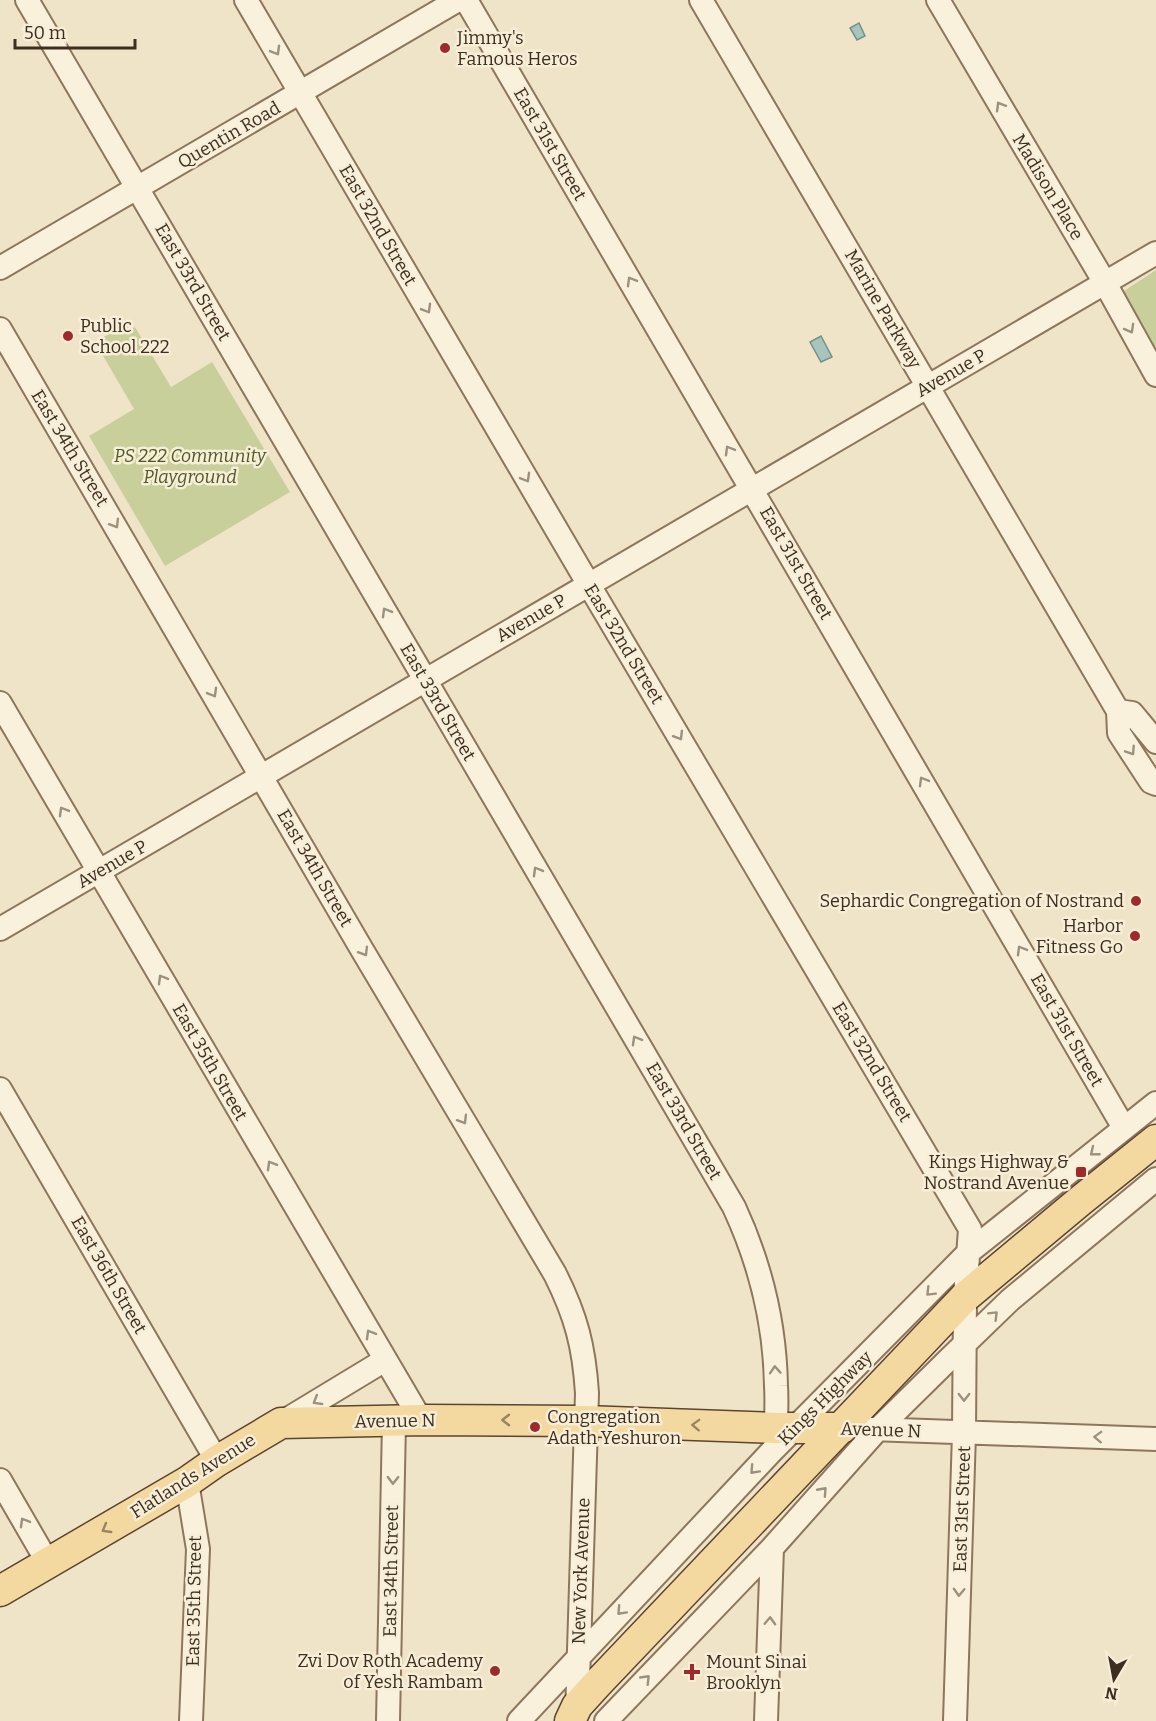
<svg xmlns="http://www.w3.org/2000/svg" width="1156" height="1721" font-family="Bitter,serif">
<style>
.green{fill:#c9cf9b}
.water{fill:#a9c4bc;stroke:#6f938a;stroke-width:1.5}
.lines{fill:none;stroke-linecap:round;stroke-linejoin:round}
.minor-casing{stroke:#8d765c;stroke-width:26}
.major-casing{stroke:#5b4430;stroke-width:33}
.minor{stroke:#faf1dc;stroke-width:22}
.major{stroke:#f3d9a0;stroke-width:30}
.oneway{stroke:#9c907e}
.oneway2{stroke:#988460}
.poi-dot{fill:#9e2a2b;stroke:#f7eed8;stroke-width:2}
.labels{text-anchor:middle;dominant-baseline:central;stroke-width:5;stroke-linejoin:round;paint-order:stroke}
.poi-label{font-size:18px;fill:#3d2e20;stroke:#f7eed8;text-anchor:start}
.street-label{font-size:18px;fill:#3d2e20;stroke:#f7eed8}
.park-label{font-size:18px;font-style:italic;fill:#4d5a26;stroke:#f7eed8}
</style>
<rect width="100%" height="100%" fill="#f0e4c8"/>
<path class="green" d="M1156,270V350L1127,299L1124,291Z
M126,324L130,330L135,327L171,387L212,362L290,492L165,566L89,436L134,409L95,342Z"/>
<path class="water" d="M859,23L865,36L857,40L850,28Z
M821,336L832,357L821,362L810,342Z"/>
<g class="lines">
<defs>
<path id="minor" d="M27,0L734,1207C760,1263 775,1325 776,1386C777,1400 776,1414 776,1428
M246,0L589,585L970,1229L965,1297L964,1433L955,1721
M466,0L1124,1128
M701,0L1118,711L1119,733L1151,782L1156,784
M938,0L1105,283L1156,375
M0,268L458,0
M0,329L361,948L555,1274C576,1316 584,1346 587,1393L577,1714
M0,703L421,1420
M1118,711L1132,713L1156,742
M0,929L1156,253
M0,1089L217,1461
M281,1423L385,1360
M870,1429L1156,1439
M0,1480L48,1563
M187,1482L198,1549L191,1721
M388,1721L394,1422
M519,1721L772,1451L969,1252L1156,1103
M606,1721L772,1548L878,1429L947,1361L1010,1300L1156,1179
M766,1721L772,1548"/>
<path id="major" d="M0,1591L187,1482L217,1461L281,1423L423,1420L585,1421L776,1428H842
M570,1721L577,1706L597,1684L965,1297L1080,1201L1156,1140"/>
</defs>
<use href="#minor" class="minor-casing"/>
<use href="#major" class="major-casing"/>
<use href="#minor" class="minor"/>
<use href="#major" class="major"/>
</g>
<defs><path id="oneway-chevron" d="M-2-3.5L2.5 0L-2 3.5" fill="none" stroke-width="1.6" stroke-linecap="round" stroke-linejoin="round" transform="scale(1.5)"/></defs>
<g class="oneway">
<use href="#oneway-chevron" transform="translate(276 51) rotate(60)"/>
<use href="#oneway-chevron" transform="translate(1000 106) rotate(-121)"/>
<use href="#oneway-chevron" transform="translate(631 281) rotate(-120)"/>
<use href="#oneway-chevron" transform="translate(427 309) rotate(60)"/>
<use href="#oneway-chevron" transform="translate(1130 329) rotate(61)"/>
<use href="#oneway-chevron" transform="translate(729 450) rotate(-120)"/>
<use href="#oneway-chevron" transform="translate(526 478) rotate(60)"/>
<use href="#oneway-chevron" transform="translate(115 524) rotate(59)"/>
<use href="#oneway-chevron" transform="translate(386 612) rotate(-120)"/>
<use href="#oneway-chevron" transform="translate(213 693) rotate(60)"/>
<use href="#oneway-chevron" transform="translate(679 736) rotate(59)"/>
<use href="#oneway-chevron" transform="translate(1131 751) rotate(57)"/>
<use href="#oneway-chevron" transform="translate(923 781) rotate(-120)"/>
<use href="#oneway-chevron" transform="translate(63 811) rotate(-120)"/>
<use href="#oneway-chevron" transform="translate(537 871) rotate(-120)"/>
<use href="#oneway-chevron" transform="translate(1021 950) rotate(-120)"/>
<use href="#oneway-chevron" transform="translate(364 952) rotate(59)"/>
<use href="#oneway-chevron" transform="translate(162 979) rotate(-120)"/>
<use href="#oneway-chevron" transform="translate(636 1040) rotate(-120)"/>
<use href="#oneway-chevron" transform="translate(463 1120) rotate(59)"/>
<use href="#oneway-chevron" transform="translate(1094 1152) rotate(141)"/>
<use href="#oneway-chevron" transform="translate(271 1165) rotate(-120)"/>
<use href="#oneway-chevron" transform="translate(930 1292) rotate(135)"/>
<use href="#oneway-chevron" transform="translate(994 1315) rotate(-45)"/>
<use href="#oneway-chevron" transform="translate(370 1334) rotate(-120)"/>
<use href="#oneway-chevron" transform="translate(775 1370) rotate(-94)"/>
<use href="#oneway-chevron" transform="translate(964 1397) rotate(90)"/>
<use href="#oneway-chevron" transform="translate(317 1401) rotate(149)"/>
<use href="#oneway-chevron" transform="translate(1098 1437) rotate(-178)"/>
<use href="#oneway-chevron" transform="translate(754 1470) rotate(133)"/>
<use href="#oneway-chevron" transform="translate(393 1480) rotate(91)"/>
<use href="#oneway-chevron" transform="translate(823 1491) rotate(-48)"/>
<use href="#oneway-chevron" transform="translate(24 1522) rotate(-120)"/>
<use href="#oneway-chevron" transform="translate(959 1592) rotate(92)"/>
<use href="#oneway-chevron" transform="translate(621 1611) rotate(133)"/>
<use href="#oneway-chevron" transform="translate(770 1621) rotate(-88)"/>
<use href="#oneway-chevron" transform="translate(646 1679) rotate(-46)"/>
</g>
<g class="oneway2">
<use href="#oneway-chevron" transform="translate(506 1420) rotate(-180)"/>
<use href="#oneway-chevron" transform="translate(696 1425) rotate(-178)"/>
<use href="#oneway-chevron" transform="translate(106 1529) rotate(150)"/>
</g>
<g class="poi-dot">
<circle cx="445" cy="48" r="6"/>
<circle cx="68" cy="336" r="6"/>
<circle cx="1136" cy="901" r="6"/>
<circle cx="1135" cy="936" r="6"/>
<rect x="1075" y="1166" width="12" height="12" rx="3"/>
<circle cx="535" cy="1427" r="6"/>
<circle cx="495" cy="1671" r="6"/>
<path d="M689 1663h6v6h6v6h-6v6h-6v-6h-6v-6h6z"/>
</g>
<g class="labels">
<g class="poi-label">
<text x="457" y="38">Jimmy's<tspan x="457" dy="21">Famous Heros</tspan></text>
<text x="80" y="326">Public<tspan x="80" dy="21">School 222</tspan></text>
<text x="1124" y="901" text-anchor="end">Sephardic Congregation of Nostrand</text>
<text x="1123" y="926" text-anchor="end">Harbor<tspan x="1123" dy="21">Fitness Go</tspan></text>
<text x="1069" y="1162" text-anchor="end">Kings Highway &amp;<tspan x="1069" dy="21">Nostrand Avenue</tspan></text>
<text x="547" y="1417">Congregation<tspan x="547" dy="21">Adath Yeshuron</tspan></text>
<text x="483" y="1661" text-anchor="end">Zvi Dov Roth Academy<tspan x="483" dy="21">of Yesh Rambam</tspan></text>
<text x="706" y="1662">Mount Sinai<tspan x="706" dy="21">Brooklyn</tspan></text>
</g>
<g class="street-label">
<text transform="translate(229 135) rotate(-30)">Quentin Road</text>
<text transform="translate(550 144) rotate(60)">East 31st Street</text>
<text transform="translate(1048 187) rotate(59)">Madison Place</text>
<text transform="translate(378 225) rotate(60)">East 32nd Street</text>
<text transform="translate(193 282) rotate(60)">East 33rd Street</text>
<text transform="translate(883 309) rotate(60)">Marine Parkway</text>
<text transform="translate(951 373) rotate(-30)">Avenue P</text>
<text transform="translate(70 448) rotate(59)">East 34th Street</text>
<text transform="translate(796 563) rotate(60)">East 31st Street</text>
<text transform="translate(531 618) rotate(-30)">Avenue P</text>
<text transform="translate(624 644) rotate(59)">East 32nd Street</text>
<text transform="translate(438 702) rotate(60)">East 33rd Street</text>
<text transform="translate(112 864) rotate(-30)">Avenue P</text>
<text transform="translate(315 868) rotate(60)">East 34th Street</text>
<text transform="translate(1067 1030) rotate(60)">East 31st Street</text>
<text transform="translate(210 1062) rotate(60)">East 35th Street</text>
<text transform="translate(872 1062) rotate(59)">East 32nd Street</text>
<text transform="translate(684 1121) rotate(60)">East 33rd Street</text>
<text transform="translate(109 1275) rotate(60)">East 36th Street</text>
<text transform="translate(825 1398) rotate(-45)">Kings Highway</text>
<text transform="translate(395 1421) rotate(-1)">Avenue N</text>
<text transform="translate(881 1430) rotate(2)">Avenue N</text>
<text transform="translate(193 1476) rotate(-32)">Flatlands Avenue</text>
<text transform="translate(962 1509) rotate(-88)">East 31st Street</text>
<text transform="translate(391 1571) rotate(-89)">East 34th Street</text>
<text transform="translate(581 1571) rotate(-88)">New York Avenue</text>
<text transform="translate(194 1601) rotate(-89)">East 35th Street</text>
</g>
<g class="park-label">
<text x="190" y="456">PS 222 Community<tspan x="190" dy="21">Playground</tspan></text>
</g>
</g>
<g transform="translate(1114 1679) rotate(190)" stroke="#f7eed8" stroke-width="4.5" paint-order="stroke">
<path d="M0-4.5L10 22L0 15L-10 22Z" fill="#3d2e20"/>
<text y="-9" font-size="16" font-weight="bold" text-anchor="middle" fill="#3d2e20">N</text>
</g>
<path d="M15 39v9h120v-9" fill="none" stroke="#3d2e20" stroke-width="3"/>
<text x="24" y="39" font-size="18" fill="#3d2e20" stroke="#f7eed8" stroke-width="4.5" paint-order="stroke">50 m</text>
</svg>
